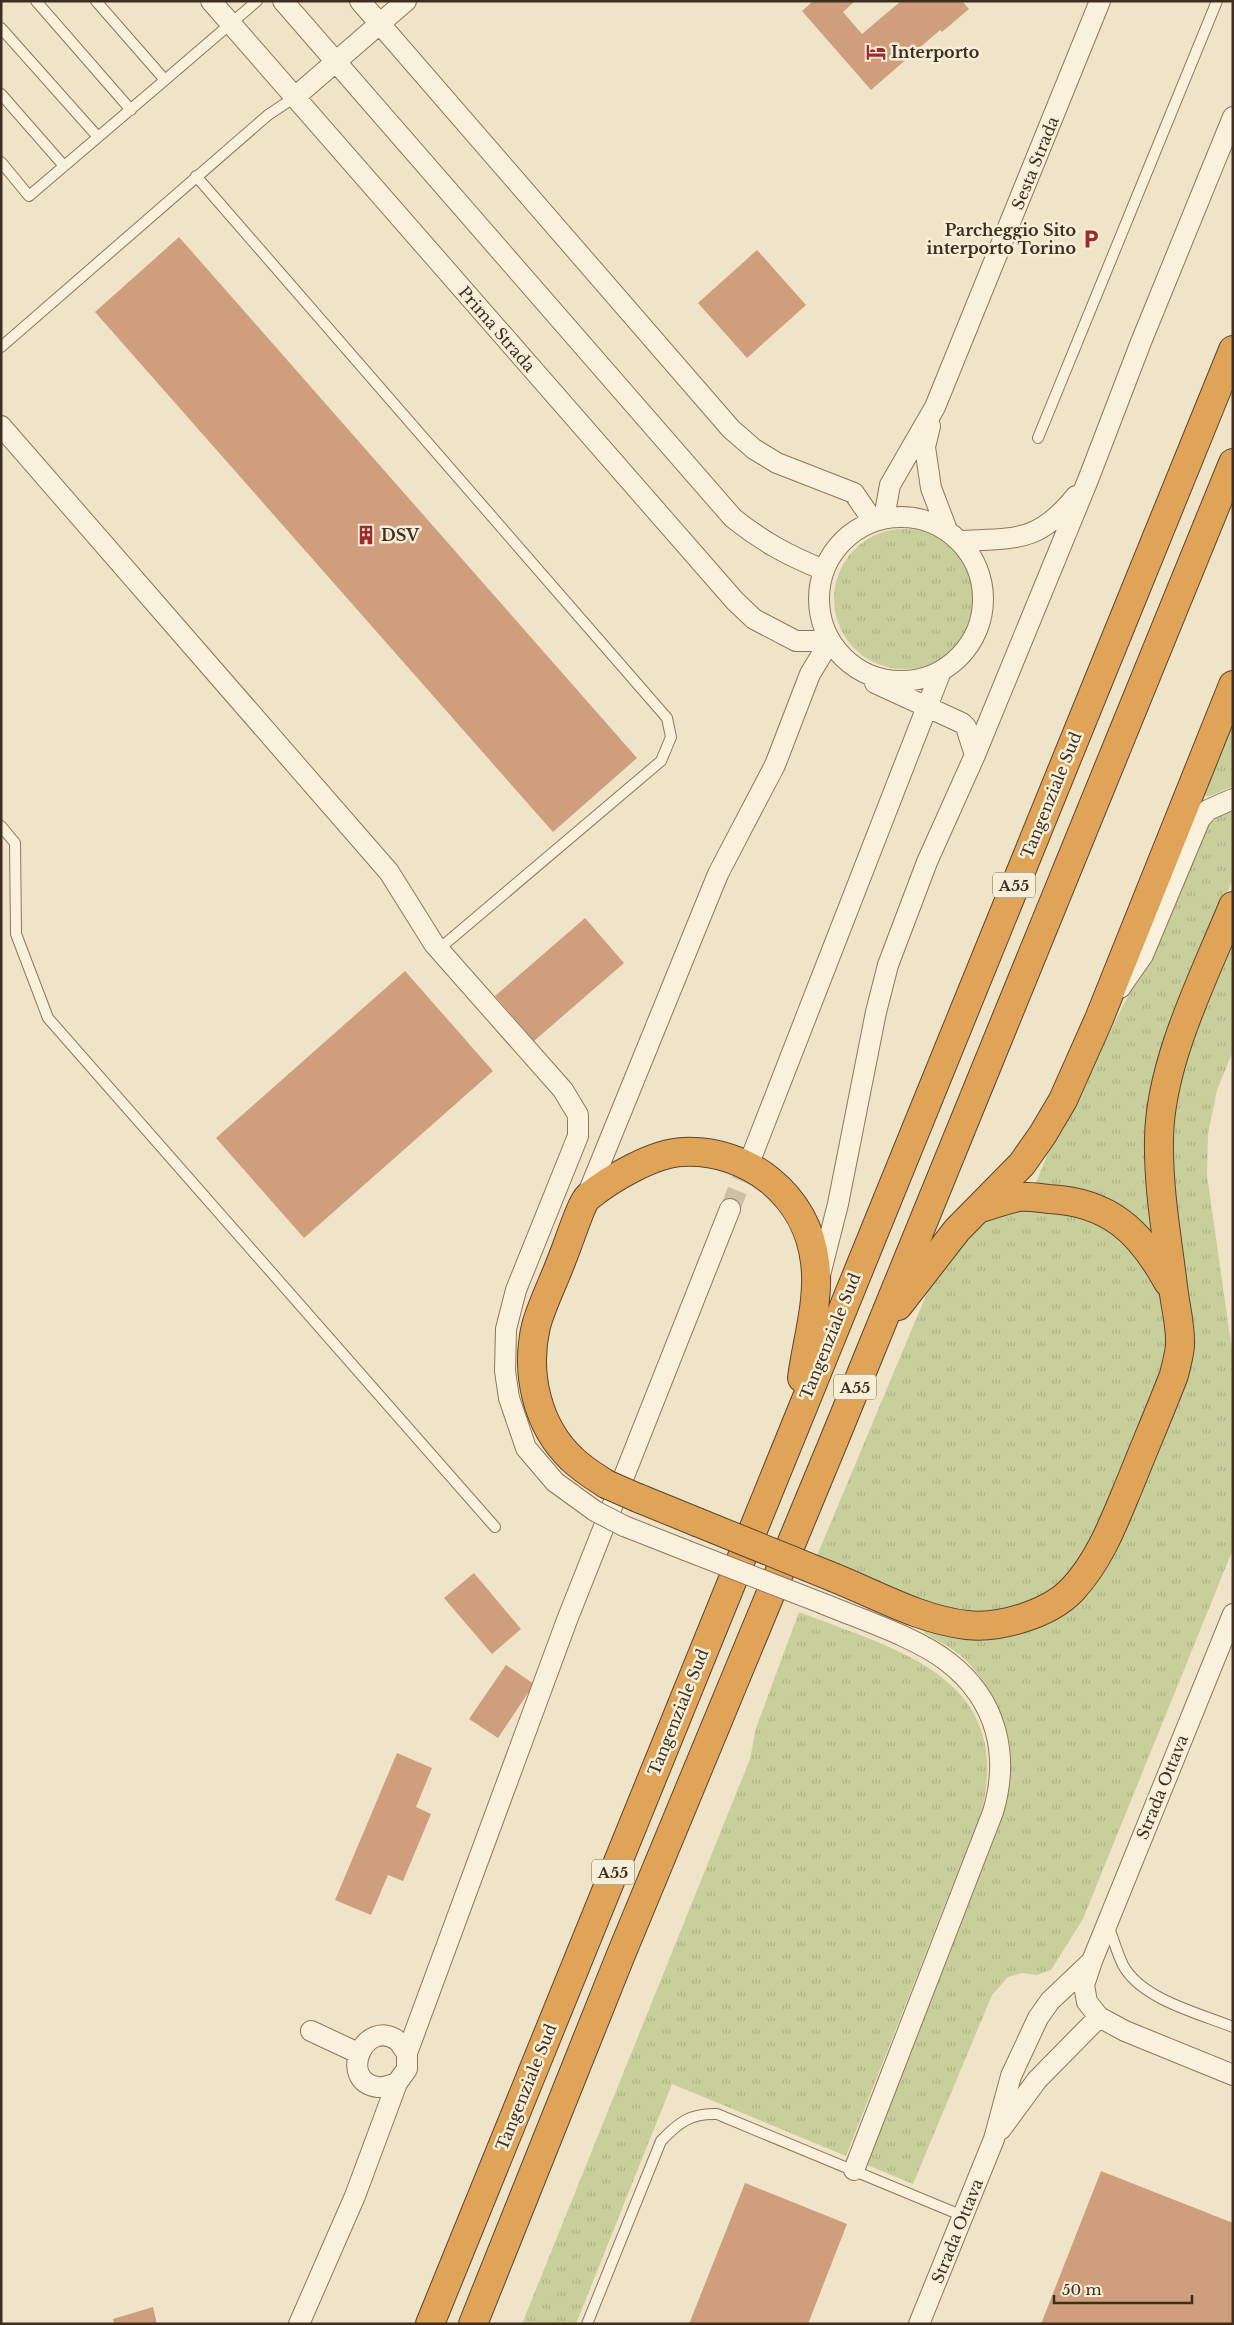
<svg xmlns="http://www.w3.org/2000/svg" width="1234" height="2325" font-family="'Libre Baskerville',serif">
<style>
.grass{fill:url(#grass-tufts)}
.building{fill:#cf9f7d}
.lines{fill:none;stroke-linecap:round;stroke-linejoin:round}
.minor-tunnel{stroke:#ccc0a6;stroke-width:20;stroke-dasharray:20 10;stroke-linecap:butt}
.service-casing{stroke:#8d765c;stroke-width:12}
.minor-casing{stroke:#8d765c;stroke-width:22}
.motorway-casing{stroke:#5b4430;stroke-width:30}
.service{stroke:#faf1dc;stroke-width:10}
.minor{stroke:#faf1dc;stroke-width:20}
.motorway{stroke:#e0a458;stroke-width:28}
.minor-bridge-casing{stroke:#8d765c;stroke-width:22;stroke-linecap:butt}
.motorway-bridge-casing{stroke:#5b4430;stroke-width:30;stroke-linecap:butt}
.minor-bridge{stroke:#faf1dc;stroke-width:20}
.motorway-bridge{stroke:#e0a458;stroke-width:28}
.labels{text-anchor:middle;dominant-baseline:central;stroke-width:5;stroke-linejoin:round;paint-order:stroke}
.shield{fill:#f7eed8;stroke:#756857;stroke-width:1}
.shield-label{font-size:15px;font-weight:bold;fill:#3d2e20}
.poi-label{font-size:16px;font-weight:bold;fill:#3d2e20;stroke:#f7eed8;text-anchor:start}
.street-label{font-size:16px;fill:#3d2e20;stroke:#f7eed8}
</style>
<defs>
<pattern id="grass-tufts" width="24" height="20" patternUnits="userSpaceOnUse" patternTransform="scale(1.25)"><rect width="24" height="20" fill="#c9cf9b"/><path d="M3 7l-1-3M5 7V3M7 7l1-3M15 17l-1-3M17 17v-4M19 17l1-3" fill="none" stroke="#aeb285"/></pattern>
</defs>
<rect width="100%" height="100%" fill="#f0e4c8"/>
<path class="grass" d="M834 599a70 70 0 1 1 140 0a70 70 0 1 1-140 0Z
M1233,721V786L1208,797L1203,793Z
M1233,809V879L1169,1033L1158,1240L1139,1221L1035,1185L1049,1151L1147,959L1197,835L1218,813Z
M1233,940V1051L1217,1090L1208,1134L1207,1175L1233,1357V1549L1083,1919L1051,1970L1037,1975L1022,1973L1008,1977L992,1995L913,2184L867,2165L996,1835C1016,1780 1019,1740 987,1688C980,1676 971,1664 960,1655C949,1646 936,1640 924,1633L925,1628L1061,1613L1184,1381L1178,1236L1170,1151L1172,1116L1190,1045Z
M1021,1208L1083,1215L1133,1246L1163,1297L1168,1357L1092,1548L1071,1576L1045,1595L1030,1603L983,1614L942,1608L816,1558L932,1281L973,1231L988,1220L1003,1213Z
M799,1612C896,1650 1014,1676 982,1810L846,2156L672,2084L576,2324H522L750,1759L756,1728Z"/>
<path class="building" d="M813,1H855L843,12L862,34L901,1H962L969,9L942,32L940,30L871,90L802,11Z
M179,237L637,758L553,832L95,312Z
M757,250L806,305L747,358L698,303Z
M585,918L624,963L534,1041L495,996Z
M405,971L493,1071L304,1238L216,1138Z
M474,1573L521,1629L492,1654L444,1598Z
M506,1665L534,1684L498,1738L469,1719Z
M397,1753L432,1768L416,1807L431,1814L403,1881L388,1875L371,1915L335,1900Z
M1101,2171L1233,2223V2324H1041Z
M745,2183L847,2224L808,2324H689Z
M153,2307L157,2324H114L113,2319Z"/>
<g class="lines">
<path class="minor-tunnel" d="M730,1209L752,1154"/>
<defs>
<path id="service" d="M36,1L131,110
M96,1L165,80L257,1
M1,28L98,137
M1,94L64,166
M1,162L29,196L165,80
M196,176L667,718L671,737L661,761L439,949
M1,347L268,115L295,97
M1038,438L1217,1
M1,826L15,843L16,934L48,1018L495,1527
M1108,1925C1113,1938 1117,1953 1123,1965C1141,1999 1198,2013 1233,2027
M587,2324L661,2141C679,2122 691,2113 717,2114L963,2216"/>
<path id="minor" d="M211,1L735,601L754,619L796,641H830
M283,1L733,518C763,542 789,556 824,570
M360,1L731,429L754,449L777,463L854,493L873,521
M295,97L406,1
M1,426L389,872L434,944L563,1090L578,1115V1136L516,1290L506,1329L505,1371L509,1398L526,1448L555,1482L595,1511
M930,426L925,447L931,488L947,530
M819 599a82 82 0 1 1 164 0a82 82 0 1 1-164 0Z
M884,518L890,485L935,407L1100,1
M960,541C1016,538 1038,543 1076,496
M875,683L962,723L966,727L975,755
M1120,988L1143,955L1200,819L1208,810L1233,799
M753,1153L941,671
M586,1198L718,874L775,765L810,674L830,641
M820,1275L838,1204L876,1012L888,965L927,862L975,755L1088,480L1141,342L1233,117
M624,1526L685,1550
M824,1604C862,1620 916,1637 948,1662C997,1700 1010,1755 993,1812L854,2170
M1233,1614L1092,1961L1084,1985L1087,2002L1099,2017L1125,2031L1233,2075
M311,2031L358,2053
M407,2053C404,2050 401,2044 398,2041C364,2016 337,2082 378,2087C383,2088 391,2085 397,2083L407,2069V2053L567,1620L730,1209
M1001,2129L1037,2080L1099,2017
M299,2324L355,2196L397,2083
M919,2324L994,2139L1011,2076L1038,2018L1050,2001L1091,1962"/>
<path id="motorway" d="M981,1208C993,1204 1006,1200 1018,1197C1028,1196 1039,1198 1049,1199C1109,1202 1140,1231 1168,1282
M898,1306L957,1230L1022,1164L1043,1134L1063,1100L1099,1019L1233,685
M606,1484C594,1476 582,1469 572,1459C537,1426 525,1373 536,1326C542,1304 554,1281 562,1259C567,1248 581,1203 588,1197C611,1178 654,1153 683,1152C748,1149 807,1195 815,1262C820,1300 807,1340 802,1378
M638,1498L697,1522
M835,1578C877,1595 921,1620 967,1625C999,1629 1049,1614 1072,1590C1101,1559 1115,1519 1131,1481C1145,1446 1160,1411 1174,1375C1176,1366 1179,1356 1180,1346C1181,1325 1175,1306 1173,1286C1167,1237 1158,1188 1159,1139C1160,1062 1204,977 1233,906
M430,2324L1233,350
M473,2324L620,1957L835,1438L1233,463"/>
</defs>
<use href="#service" class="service-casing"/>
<use href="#minor" class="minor-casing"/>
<use href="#motorway" class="motorway-casing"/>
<use href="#service" class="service"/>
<use href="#minor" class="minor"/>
<use href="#motorway" class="motorway"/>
<defs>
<path id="minor-bridge" d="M595,1511L624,1526
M685,1550L824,1604"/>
<path id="motorway-bridge" d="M606,1484L638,1498
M697,1522L835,1578"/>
</defs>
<use href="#minor-bridge" class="minor-bridge-casing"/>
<use href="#motorway-bridge" class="motorway-bridge-casing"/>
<use href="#minor-bridge" class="minor-bridge"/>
<use href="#motorway-bridge" class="motorway-bridge"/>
</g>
<defs>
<symbol id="hotel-bare" viewBox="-9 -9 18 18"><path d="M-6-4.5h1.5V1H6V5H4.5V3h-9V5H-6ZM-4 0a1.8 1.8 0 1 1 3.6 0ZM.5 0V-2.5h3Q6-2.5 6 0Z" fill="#9e2a2b" stroke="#f7eed8" stroke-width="2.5" paint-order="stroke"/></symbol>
<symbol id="parking-bare" viewBox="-9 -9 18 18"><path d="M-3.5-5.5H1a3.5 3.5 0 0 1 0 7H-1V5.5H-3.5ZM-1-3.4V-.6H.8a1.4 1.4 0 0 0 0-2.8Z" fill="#9e2a2b" stroke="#f7eed8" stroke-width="2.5" paint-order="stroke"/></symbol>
<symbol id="building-bare" viewBox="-9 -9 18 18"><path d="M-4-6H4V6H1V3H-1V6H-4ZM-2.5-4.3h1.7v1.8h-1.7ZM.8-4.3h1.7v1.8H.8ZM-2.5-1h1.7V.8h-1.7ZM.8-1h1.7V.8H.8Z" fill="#9e2a2b" stroke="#f7eed8" stroke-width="2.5" paint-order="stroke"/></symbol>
</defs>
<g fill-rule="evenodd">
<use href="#hotel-bare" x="862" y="38" width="28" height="28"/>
<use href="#parking-bare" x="1077" y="225" width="28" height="28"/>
<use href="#building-bare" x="352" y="521" width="28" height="28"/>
</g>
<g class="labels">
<g class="shield">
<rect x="993" y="872.5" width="42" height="25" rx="4"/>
<rect x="834" y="1374.5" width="42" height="25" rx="4"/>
<rect x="592" y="1859.5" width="42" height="25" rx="4"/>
</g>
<g class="shield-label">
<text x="1014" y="885">A55</text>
<text x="855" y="1387">A55</text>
<text x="613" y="1872">A55</text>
</g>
<g class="poi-label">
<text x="891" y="52">Interporto</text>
<text x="1076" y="230" text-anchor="end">Parcheggio Sito<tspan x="1076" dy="18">interporto Torino</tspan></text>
<text x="381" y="535">DSV</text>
</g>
<g class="street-label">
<text transform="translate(1035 163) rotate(-68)">Sesta Strada</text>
<text transform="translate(497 329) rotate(49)">Prima Strada</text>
<text transform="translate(1051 795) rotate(-68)">Tangenziale Sud</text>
<text transform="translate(830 1336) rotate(-68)">Tangenziale Sud</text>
<text transform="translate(678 1712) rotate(-68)">Tangenziale Sud</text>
<text transform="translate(1162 1787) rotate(-68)">Strada Ottava</text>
<text transform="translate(526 2087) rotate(-68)">Tangenziale Sud</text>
<text transform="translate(957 2231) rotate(-68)">Strada Ottava</text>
</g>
</g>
<rect width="1234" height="2325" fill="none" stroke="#3d2e20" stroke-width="5"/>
<path d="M1054 2295v8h138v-8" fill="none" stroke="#3d2e20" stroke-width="2.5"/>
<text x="1062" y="2295" font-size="15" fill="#3d2e20" stroke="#f7eed8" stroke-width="4" paint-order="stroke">50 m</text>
</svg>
